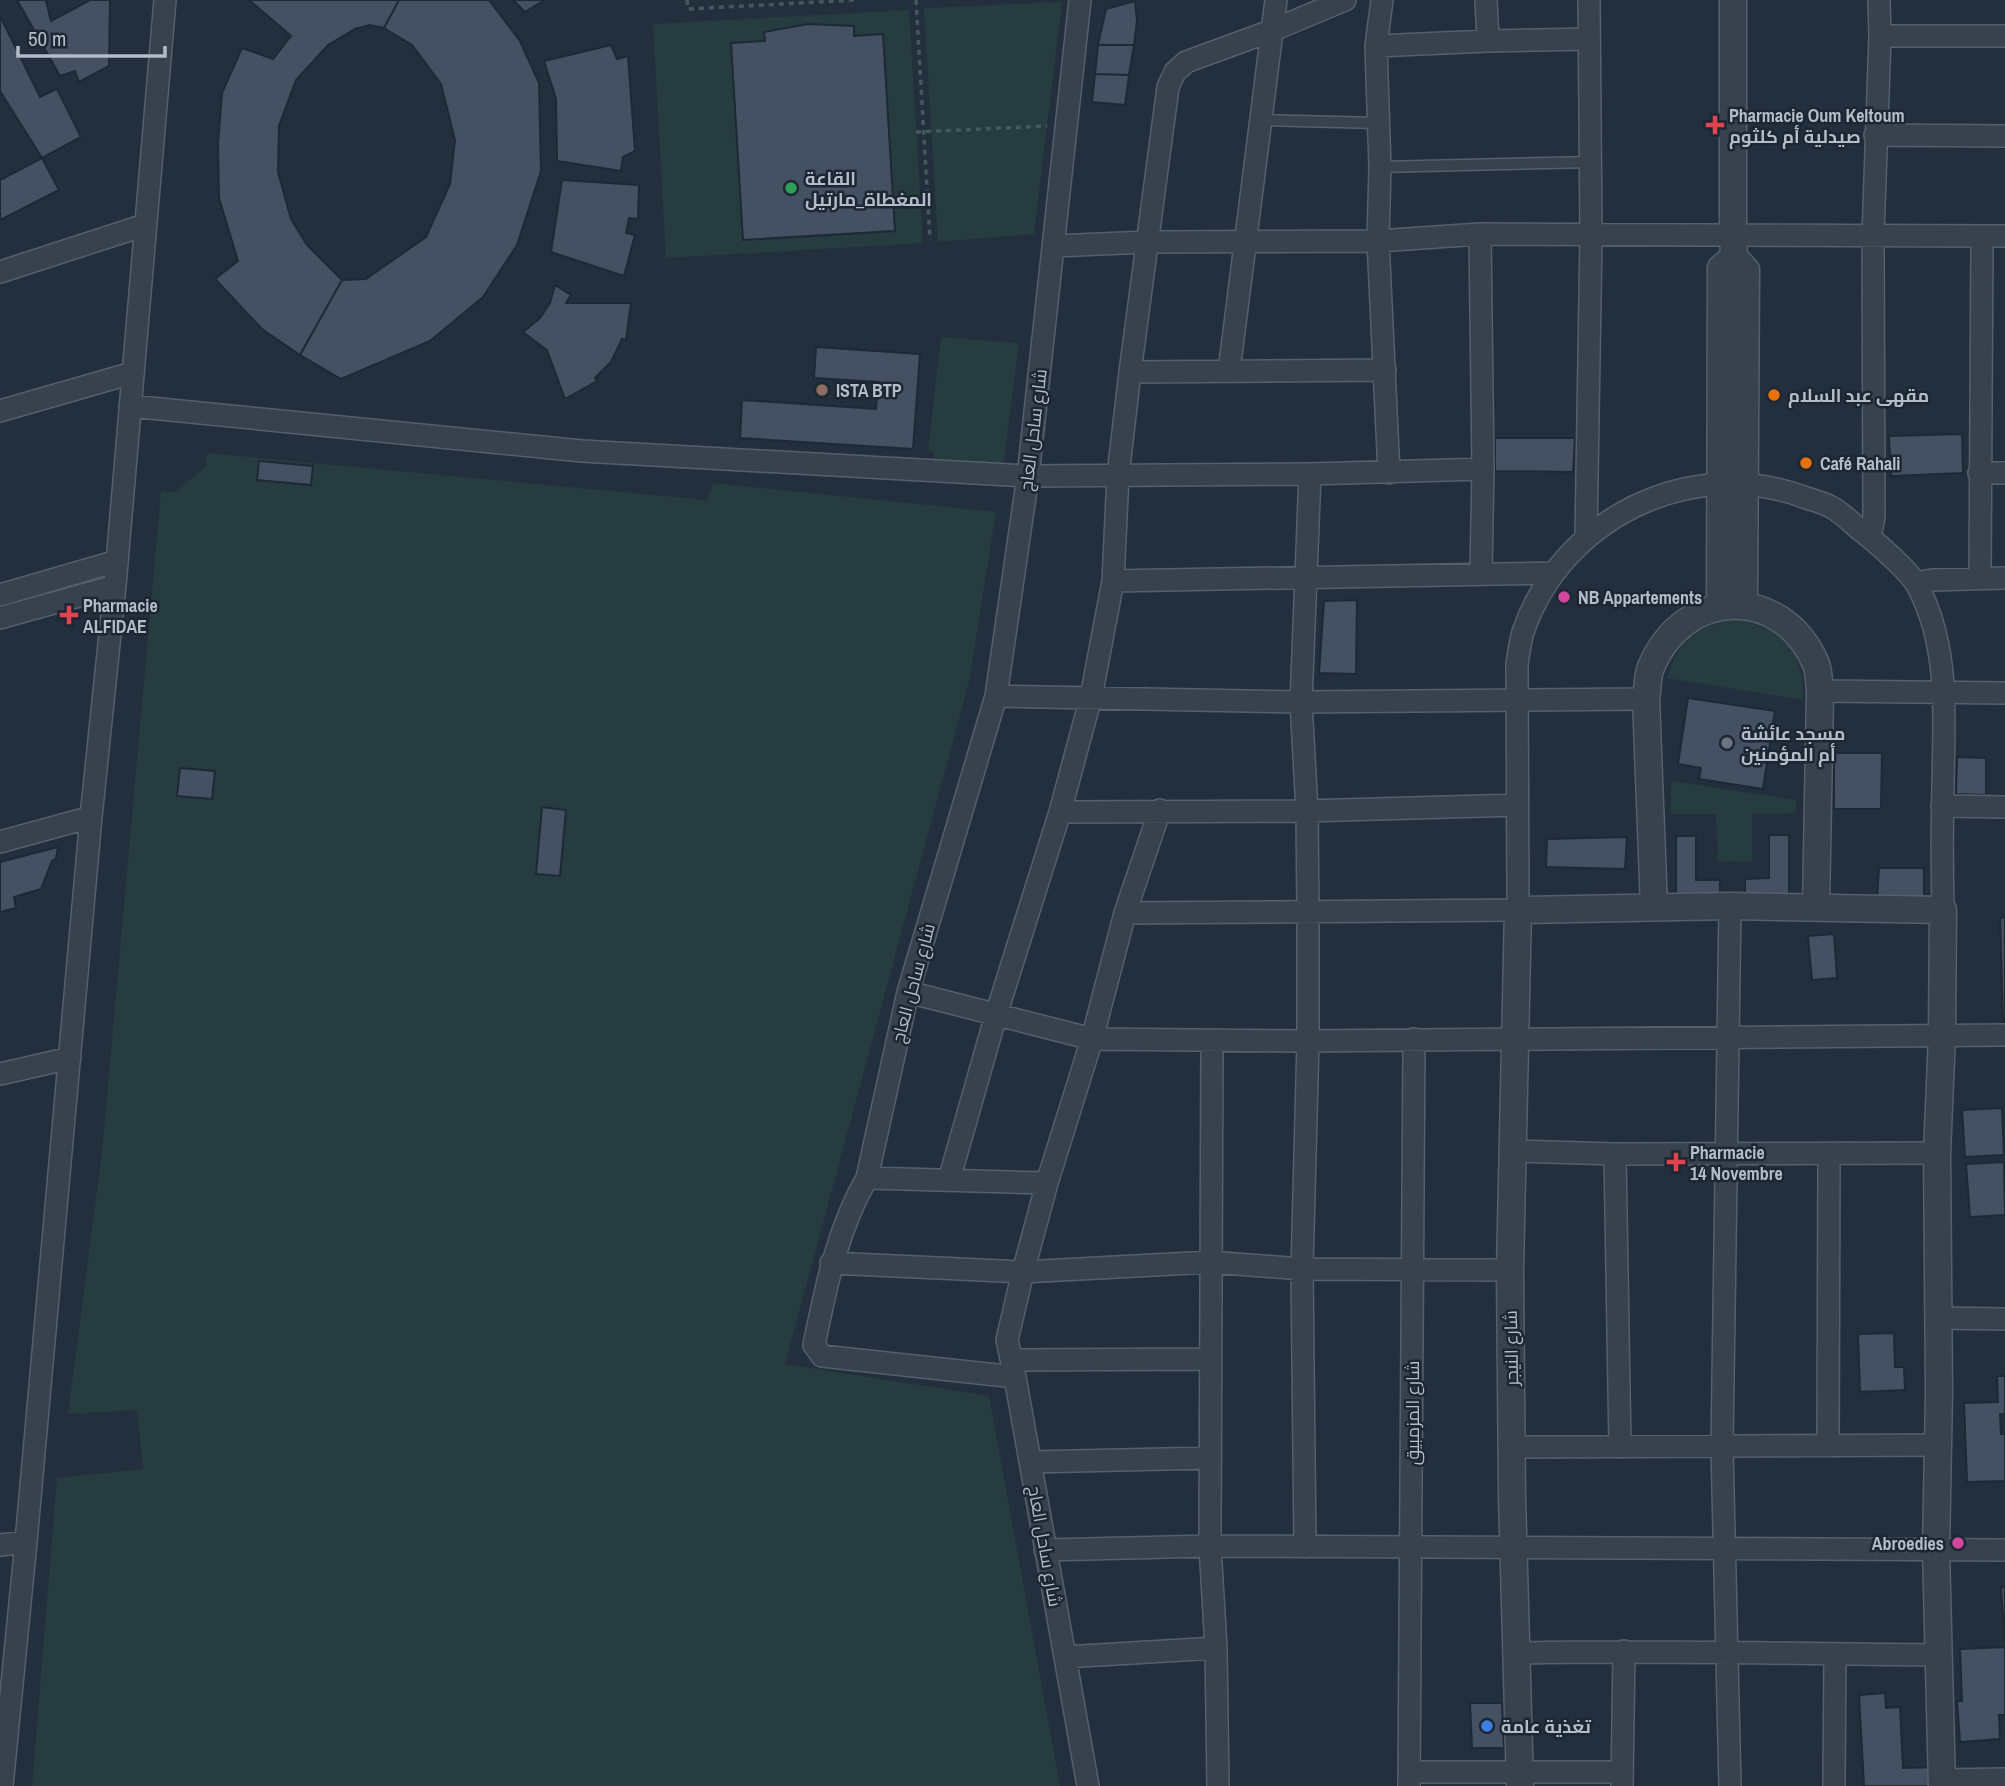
<svg xmlns="http://www.w3.org/2000/svg" width="2005" height="1786" font-family="'Archivo Narrow',Cairo,sans-serif">
<style>
.green{fill:#263c3f}
.building{fill:#455162;stroke:#1f2835;stroke-width:2}
.lines{fill:none;stroke-linecap:round;stroke-linejoin:round}
.service-casing{stroke:#565f6c;stroke-width:13}
.minor-casing{stroke:#565f6c;stroke-width:24}
.tertiary-casing{stroke:#565f6c;stroke-width:29}
.path{stroke:#44595c;stroke-width:3.5;stroke-dasharray:5 5;stroke-linecap:butt}
.service{stroke:#38414e;stroke-width:10}
.minor{stroke:#38414e;stroke-width:21}
.tertiary{stroke:#38414e;stroke-width:26}
.health-dot{fill:#e0444e;stroke:#1d2633;stroke-width:2.5}
.leisure-dot{fill:#2e9e5b;stroke:#1d2633;stroke-width:2.5}
.education-dot{fill:#8d6e63;stroke:#1d2633;stroke-width:2.5}
.food-dot{fill:#e8710a;stroke:#1d2633;stroke-width:2.5}
.hotel-dot{fill:#d1479c;stroke:#1d2633;stroke-width:2.5}
.worship-dot{fill:#6b7280;stroke:#1d2633;stroke-width:2.5}
.shop-dot{fill:#3f7fe0;stroke:#1d2633;stroke-width:2.5}
.labels{text-anchor:middle;dominant-baseline:central;stroke-width:5;stroke-linejoin:round;paint-order:stroke}
.poi-label{font-size:18px;font-weight:bold;fill:#b4bcc9;stroke:#1d2633;text-anchor:start}
.street-label{font-size:18px;fill:#b4bcc9;stroke:#1d2633}
</style>
<rect width="100%" height="100%" fill="#242f3e"/>
<path class="green" d="M1062,2L1034,234L938,242L924,8Z
M909,10L923,243L666,258L653,24Z
M941,337L1019,343L1003,467L933,461L934,452L928,451Z
M207,453L707,500L713,483L996,512L969,682L785,1364L989,1396L1060,1786H32L57,1478L143,1469L137,1410L68,1414L102,1152L161,491L174,492L206,467Z
M1732,620C1739,620 1747,620 1754,622C1789,633 1807,666 1802,700L1667,678C1679,641 1694,628 1732,620Z
M1671,781L1796,800V813L1752,814V861L1718,862L1716,814H1671Z"/>
<path class="building" d="M17,0H48L46,1L51,21L90,0H110L109,66L79,82L75,71L60,76Z
M249,0H399L384,28L370,25L355,29L328,45L296,80L279,126L278,172L291,219L307,245L342,280L300,355L262,329L215,279L238,261L219,198L218,143L222,93L242,48L273,59L291,36Z
M399,0H489L520,41L539,83L541,171L517,245L483,297L430,341L341,379L300,355L342,280L366,279L426,237L450,184L455,140L441,84L412,45L384,28Z
M513,0H545L525,12Z
M1135,1L1137,21L1134,45H1098L1106,9Z
M0,16L40,97L57,89L81,137L42,158L0,91Z
M808,24L854,26V36L883,34L895,231L743,240L731,43L765,41L764,32Z
M611,45L617,59L628,56L635,151L623,157L621,171L557,161L556,99L544,61Z
M1098,45H1134L1129,75L1095,74Z
M1095,74L1129,75L1125,105L1092,102Z
M42,158L59,190L0,220V180Z
M562,180L639,185L638,219L629,218L626,233L635,235L624,276L551,252Z
M555,285L571,295L566,303H631L626,340L622,339L611,362L595,378L597,381L565,399L547,350L523,332L540,318L550,303Z
M816,347L920,354L913,449L740,438L742,400L876,409L878,382L814,378Z
M1962,434L1963,473L1891,476L1889,436Z
M1495,438H1575L1573,472L1495,471Z
M259,461L313,466L311,485L257,480Z
M1357,600L1356,674L1319,673L1324,601Z
M1688,698L1775,711L1763,789L1699,779L1701,768L1678,764Z
M1834,753H1882L1881,809H1834Z
M1957,757L1986,758V795L1956,794Z
M180,768L215,771L212,799L177,796Z
M542,807L566,810L560,876L536,874Z
M1769,835H1789V899H1745V879L1769,878Z
M1676,836H1696V880H1720V900H1676Z
M1627,837L1625,869L1546,867L1547,839Z
M58,847L56,859L52,861L41,889L14,897L16,908L0,912V862Z
M1879,868H1924V897L1877,899Z
M2005,917V1022H2003L2000,918Z
M1834,934L1837,978L1812,980L1808,936Z
M2002,1108L2004,1155L1965,1157L1962,1110Z
M2004,1162L2005,1215L1970,1217L1966,1164Z
M1894,1333L1895,1367H1904L1905,1390L1860,1392L1858,1334Z
M1997,1376H2005V1414H2000L2001,1434H2005V1481L1967,1482L1964,1403L1998,1402Z
M2001,1587H2005V1715H1999L2000,1739L1960,1742L1957,1701H1962L1960,1649L2005,1647Z
M1885,1693L1886,1708L1900,1707L1903,1768L1939,1767L1940,1786H1864L1859,1695Z
M1470,1703H1502L1504,1748H1472Z"/>
<g class="lines">
<defs>
<path id="service" d="M1261,120L1377,123
M1380,167L1591,162"/>
<path id="minor" d="M1080,0L1028,476L996,696L908,992L867,1178C837,1230 826,1287 814,1345L822,1356L1015,1377L1088,1786
M1382,0L1376,46L1380,167L1378,241L1389,473
M1486,0L1488,41
M1880,36H2005
M1376,46L1488,41L1589,39
M1875,135L2005,136
M1480,234L1483,469L1481,574
M1054,246L1147,242L1378,241L1480,234L2005,236
M0,272L145,225
M1229,371L1276,0
M1130,372L1385,370
M130,406L582,451L1028,476L1310,474L1483,469
M0,411L132,373
M1979,473H2005
M1870,537L1874,517L1873,236L1880,36L1879,0
M1586,538L1591,235L1589,0
M1980,578L1982,236
M1113,581L1554,573
M1916,583L1932,580L2005,578
M0,595L117,561
M0,618L115,586
M1820,691L2005,693
M996,696L1301,702L1646,699
M1942,806L2005,807
M1060,812L1307,811L1517,805
M0,842L91,817
M1125,913L1518,910L1517,663C1519,653 1520,642 1523,632C1561,519 1689,456 1801,496C1811,500 1822,502 1831,507C1841,512 1851,522 1860,530C1874,540 1909,571 1917,585C1950,646 1944,716 1943,783C1942,825 1942,868 1943,910
M908,992L1092,1039L1308,1041L2005,1035
M1212,1041L1210,1546L1216,1648L1218,1786
M0,1074L70,1058
M1512,1151L1615,1154L1937,1153
M1615,1154L1620,1447
M867,1178L1047,1183
M949,1180L996,1015L1060,812L1091,697L1113,581L1118,475L1130,372L1168,87L1175,72L1186,62L1273,30L1345,0
M831,1263L1023,1272L1210,1262L1302,1269L1510,1270
M1938,1318L2005,1319
M1012,1360L1209,1359
M1015,1377L1007,1340L1023,1272L1047,1183L1092,1039L1125,913L1160,810
M1828,1446L1829,1154
M1513,1447L1939,1445
M1030,1462L1210,1458
M0,1545L26,1542
M1305,1547L1302,1269L1308,1041V913L1307,811L1301,702L1310,474
M1045,1550L1210,1546L2005,1550
M1518,1653C1658,1650 1798,1654 1939,1655
M1065,1657L1216,1648
M1409,1772H1622
M1942,1780L2005,1779
M1622,1785L1624,1651
M2,1786L26,1542L91,817L115,586L165,0
M1409,1786L1414,1039
M1730,1786L1722,1447L1730,906
M1834,1786L1835,1654"/>
<path id="tertiary" d="M1733,0V234L1734,257L1746,270L1744,605
M1720,605L1721,268L1734,257
M1654,907L1646,699C1648,689 1647,676 1651,667C1684,588 1782,584 1816,664C1819,672 1819,682 1820,691L1816,907
M1520,1786L1512,1496L1510,1270L1518,910L1730,906L1943,910L1942,1036L1937,1153L1939,1392L1936,1550L1942,1786"/>
</defs>
<use href="#service" class="service-casing"/>
<use href="#minor" class="minor-casing"/>
<use href="#tertiary" class="tertiary-casing"/>
<path class="path" d="M687,0L688,9L856,0
M916,0L930,240
M916,132L1047,126"/>
<use href="#service" class="service"/>
<use href="#minor" class="minor"/>
<use href="#tertiary" class="tertiary"/>
</g>
<g class="health-dot">
<path d="M1711.5 114.5h7v7h7v7h-7v7h-7v-7h-7v-7h7z"/>
<path d="M65.5 604.5h7v7h7v7h-7v7h-7v-7h-7v-7h7z"/>
<path d="M1672.5 1151.5h7v7h7v7h-7v7h-7v-7h-7v-7h7z"/>
</g>
<circle class="leisure-dot" cx="791" cy="188" r="7"/>
<circle class="education-dot" cx="822" cy="390" r="7"/>
<g class="food-dot">
<circle cx="1774" cy="395" r="7"/>
<circle cx="1806" cy="463" r="7"/>
</g>
<g class="hotel-dot">
<circle cx="1564" cy="597" r="7"/>
<circle cx="1958" cy="1543" r="7"/>
</g>
<circle class="worship-dot" cx="1727" cy="743" r="7"/>
<circle class="shop-dot" cx="1487" cy="1726" r="7"/>
<g class="labels">
<g class="poi-label">
<text x="1729" y="115">Pharmacie Oum Keltoum<tspan x="1729" dy="21">صيدلية أم كلثوم</tspan></text>
<text x="805" y="178">القاعة<tspan x="805" dy="21">المغطاة_مارتيل</tspan></text>
<text x="836" y="390">ISTA BTP</text>
<text x="1788" y="395">مقهى عبد السلام</text>
<text x="1820" y="463">Café Rahali</text>
<text x="1578" y="597">NB Appartements</text>
<text x="83" y="605">Pharmacie<tspan x="83" dy="21">ALFIDAE</tspan></text>
<text x="1741" y="733">مسجد عائشة<tspan x="1741" dy="21">أم المؤمنين</tspan></text>
<text x="1690" y="1152">Pharmacie<tspan x="1690" dy="21">14 Novembre</tspan></text>
<text x="1944" y="1543" text-anchor="end">Abroedies</text>
<text x="1501" y="1726">تغذية عامة</text>
</g>
<g class="street-label">
<text transform="translate(1033 430) rotate(-83)">شارع ساحل العاج</text>
<text transform="translate(913 983) rotate(-75)">شارع ساحل العاج</text>
<text transform="translate(1511 1348) rotate(-91)">شارع النيجر</text>
<text transform="translate(1412 1413) rotate(-90)">شارع المزمبيق</text>
<text transform="translate(1045 1546) rotate(80)">شارع ساحل العاج</text>
</g>
</g>
<path d="M18 46v10h147v-10" fill="none" stroke="#b4bcc9" stroke-width="3.5"/>
<text x="28" y="46" font-size="21" fill="#b4bcc9" stroke="#1d2633" stroke-width="5" paint-order="stroke">50 m</text>
</svg>
